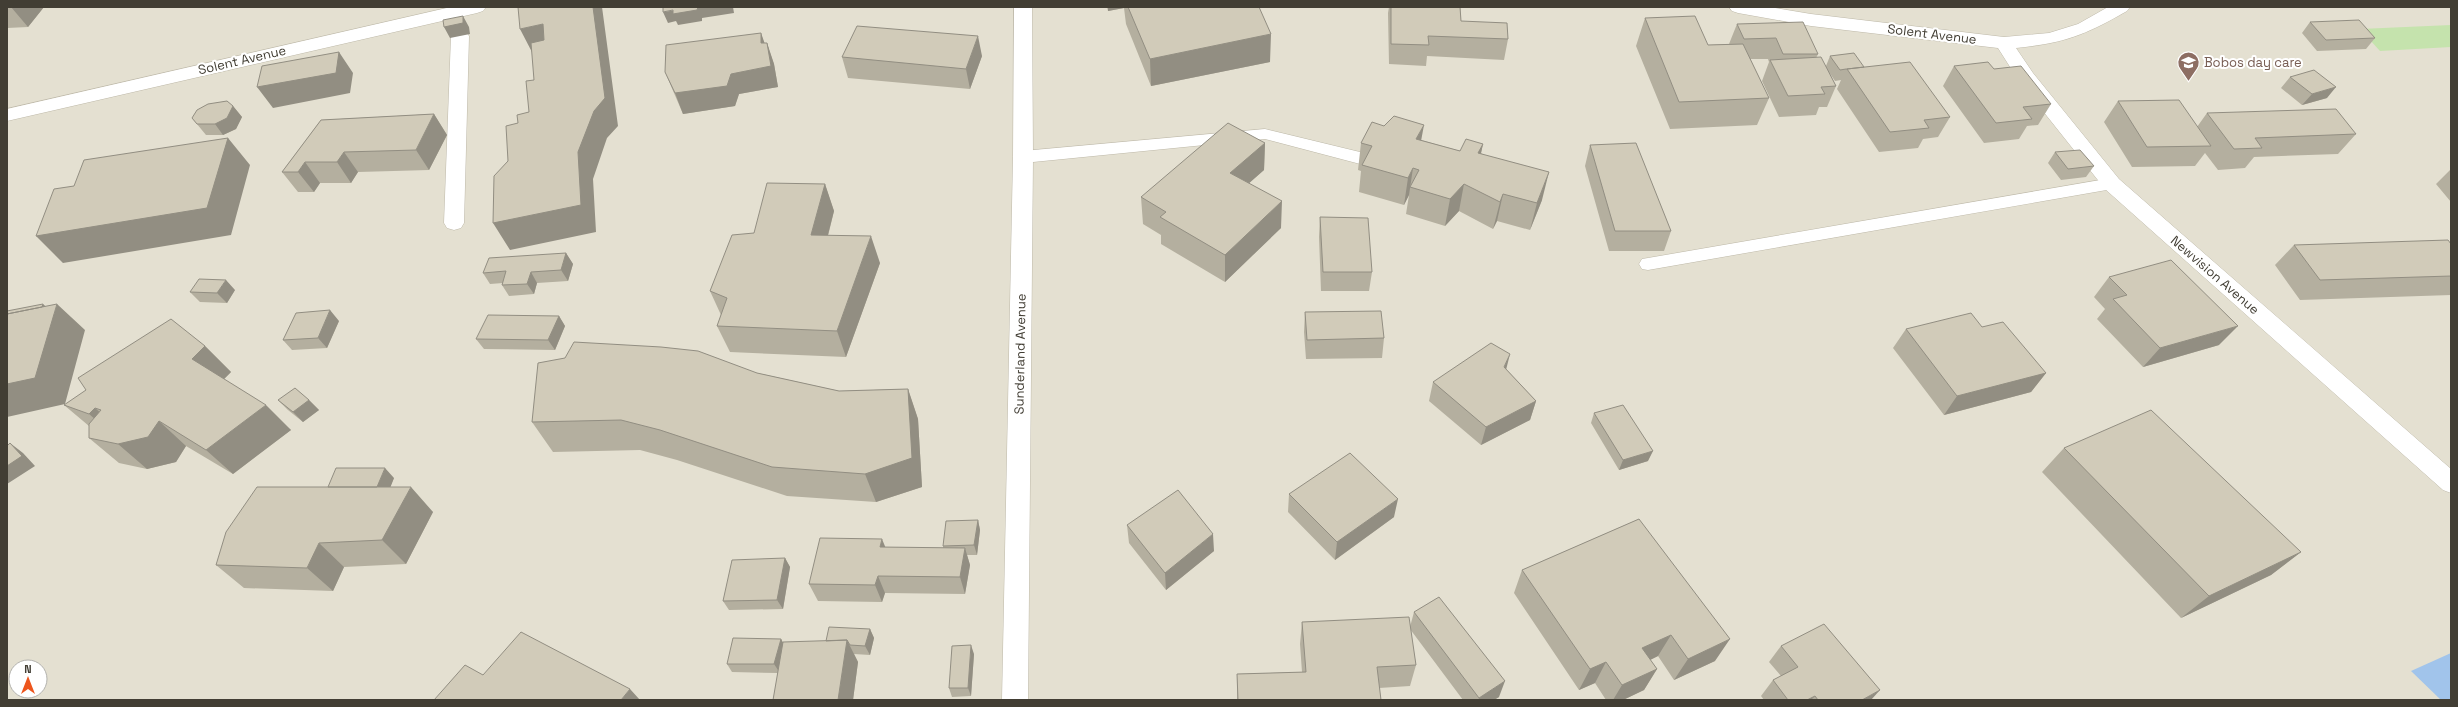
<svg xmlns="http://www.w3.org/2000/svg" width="2458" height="707" font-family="'Space Grotesk',sans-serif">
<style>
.residential{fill:#e4e0d1;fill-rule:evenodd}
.green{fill:#c5e3ad}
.water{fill:#a1c4eb}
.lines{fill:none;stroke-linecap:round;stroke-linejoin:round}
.lane-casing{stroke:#beb9a9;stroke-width:1}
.street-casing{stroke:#beb9a9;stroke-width:1}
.lane{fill:#fff;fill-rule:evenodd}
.street{fill:#fff;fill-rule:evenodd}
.wall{fill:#b4af9f}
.shaded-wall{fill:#928e82}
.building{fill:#d1cbb9;stroke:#928e82}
.labels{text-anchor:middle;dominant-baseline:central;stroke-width:4;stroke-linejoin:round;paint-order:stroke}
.street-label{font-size:13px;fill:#423e34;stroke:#fff}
.education-label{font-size:13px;fill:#785e54;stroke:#fff;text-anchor:start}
</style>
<rect width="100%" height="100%" fill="#f0eee3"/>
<path class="residential" d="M7,7H2451V700H7ZM16,667H40V691H16Z"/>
<path class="green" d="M2451,25V47L2380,51L2360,29Z"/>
<path class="water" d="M2451,653V700H2441L2411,671Z"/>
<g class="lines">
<defs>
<path id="lane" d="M1265,129L1364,153L1370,155L1372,159L1370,163L1364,165L1265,139L1023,163L1017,161L1015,157L1017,153L1023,151Z
M2112,178L2118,180L2120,184L2118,188L1648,270L1642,269L1639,264L1642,259L1648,258Z"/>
<path id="street" d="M451,7H486L483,11L477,13L7,121V109Z
M1014,7H1032L1033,157L1028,700H1002L1013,157Z
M1729,7H1769L1811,14L2004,37L2049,33L2078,24L2108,7H2130L2127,11C2085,35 2065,43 2016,48L2033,73L2119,179L2451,469V493L2443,490L2105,189L2019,81L1998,48L1811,26L1738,13L1732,11Z
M460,30L466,32L469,36L464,223L461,228L454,230L447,228L444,223L451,36L454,32Z"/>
</defs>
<use href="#lane" class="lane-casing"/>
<use href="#street" class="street-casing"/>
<use href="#lane" class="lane"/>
<use href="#street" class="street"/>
</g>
<path class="wall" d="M7,7H44L28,27L7,28Z
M1107,7H1259L1270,62L1151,86L1126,24L1124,8L1108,11Z
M1389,7H1460L1461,21L1508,39L1504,60L1427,56L1426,66L1389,64L1388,13Z
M1645,18L1708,45L1729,44L1737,24L1818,54L1816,58L1826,66L1830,56L1864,67L1950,117L1938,137L1923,139L1918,148L1879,152L1837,89L1841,80L1835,81L1829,72L1836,86L1827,107H1819L1816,115L1779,117L1762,81L1769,62L1768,59H1750L1769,98L1757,125L1670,129L1636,46Z
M2310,22L2375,38L2366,49L2317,51L2302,33Z
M761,33L764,43H767L774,64L778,87L739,94L735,106L683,114L665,72Z
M982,56L970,89L848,78L842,57Z
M1954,66L1994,69L2051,104L2038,125L2027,126L2019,139L1984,143L1943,86Z
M2290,77L2327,98L2302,105L2281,88Z
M2118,101L2197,127L2207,113L2356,134L2338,154L2254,157L2245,168L2218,170L2205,153L2195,166L2132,167L2104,122Z
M233,106L242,117L236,129L223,135H206L192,118Z
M434,114L447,135L429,170L358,172L351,183H320L314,192H298L282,172L321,120Z
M1421,140L1460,151L1483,144L1481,153L1542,200L1530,230L1497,221L1493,229L1459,211L1445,226L1406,214L1409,195L1404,205L1359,192L1361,171L1358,170L1361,143Z
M1265,143L1264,170L1249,183L1281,228L1225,282L1161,244V235L1143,224L1141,197Z
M1590,145L1671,231L1664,251H1609L1585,166Z
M2055,152L2094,166L2086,177L2061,180L2048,163Z
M2451,169V202L2436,184Z
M825,184L834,211L828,236L880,263L846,357L730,352L717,326L721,315L710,291L754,233Z
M1320,217L1372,272L1369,291H1321L1319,237Z
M2451,244V295L2300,300L2275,265L2294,245Z
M566,253L573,264L568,281L537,283L534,294L509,296L502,285L503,283L490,284L483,273Z
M2109,277L2219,345L2143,367L2097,319L2105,309L2094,297Z
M235,290L227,303L200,302L190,292Z
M1305,312L1384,338L1382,358L1306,359L1304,332Z
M559,316L565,326L555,350L484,349L476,339Z
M339,321L327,348L292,350L283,340Z
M1906,329L2046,373L2031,392L1944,415L1893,348Z
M205,346L231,372L224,379L291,430L233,474L186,446L176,462L147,469L119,463L89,438V426L64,405Z
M1506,369L1536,401L1530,420L1481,445L1429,401L1433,382Z
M757,373L839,391L908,389L918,419L922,487L876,502L787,496L677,460L640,450L553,452L532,422Z
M278,400H309L319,410L303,422L288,410Z
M1594,413L1648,461L1619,470L1591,423Z
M2064,448L2301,552L2271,575L2181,618L2042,472Z
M394,478L390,487L433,512L406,564L344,567L333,591L244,588L216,565L328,487Z
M1289,494L1394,517L1335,560L1288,512Z
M1639,519L1715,661L1674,680L1658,656L1650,660L1657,669L1644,690L1623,700H1606L1595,683L1579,690L1514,593L1522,570Z
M978,520L980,530L977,555H967L970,565L965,594L885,593L882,602L818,601L809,584L885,547L943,548V546Z
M1127,525L1214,551L1166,590L1129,543Z
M785,558L790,567L783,609L729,610L723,601Z
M1414,612L1499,697L1494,700H1463L1410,629L1416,665L1410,686L1379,688L1381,700H1237V674L1302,672L1300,644L1302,622L1410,627Z
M870,629L874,638L870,655L854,654L858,662L853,700H773L778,673L732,672L727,664L781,639L783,643L826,641Z
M1781,646L1871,700H1764L1761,696L1773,680L1781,676L1769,662Z
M974,654L971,696L952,697L949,688Z"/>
<path class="shaded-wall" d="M11,7H44L28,27Z
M593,7H602L618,126L607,138L593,179L596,232L510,250L493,223Z
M698,7H733L734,13L702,18V21L678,25L676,21L668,23L663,12Z
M1108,7H1124V8L1108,11Z
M463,16L469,27L470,34L450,38L444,27Z
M543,24L556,52L534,56L520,29Z
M761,33L768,53L761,43Z
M1271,34L1270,62L1151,86L1150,59Z
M978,36L982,56L970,89L966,69Z
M767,43L774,64L778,87L739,94L735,106L683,114L675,93L731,74Z
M339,52L353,73L350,93L273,108L257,87Z
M2336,87L2327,98L2302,105L2312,94Z
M233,106L242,117L236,129L223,135L215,124Z
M434,114L447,135L429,170L416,150Z
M1424,125L1419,152L1416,139Z
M228,138L250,165L231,235L63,263L36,236Z
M1265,143L1264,170L1230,200V173Z
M1483,144L1477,171L1478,153Z
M344,152L358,172L351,183L337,162Z
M305,162L320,183L314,192L298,172Z
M1413,168L1409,195L1404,205L1408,178Z
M1549,172L1542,200L1530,230L1537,203Z
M825,184L834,211L821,262L811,235Z
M1464,184L1459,211L1445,226L1450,199Z
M1503,194L1497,221L1493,229L1500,202Z
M1282,201L1281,228L1225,282V255Z
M871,236L880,263L846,357L837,331Z
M566,253L573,264L568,281L561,270Z
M531,272L537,283L534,294L527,284Z
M226,280L235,290L227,303L217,293Z
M43,304L54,314L57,304L85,330L65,404L7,417V384Z
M330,310L339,321L327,348L318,338Z
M559,316L565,326L555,350L548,340Z
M2238,326L2219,345L2143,367L2160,348Z
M205,346L231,372L218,385L192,359Z
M1510,354L1505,374L1504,367Z
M2046,373L2031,392L1944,415L1957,396Z
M908,389L918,419L922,487L876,502L865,474Z
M309,400L319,410L303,422L293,412Z
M1536,401L1530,420L1481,445L1486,427Z
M266,405L291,430L233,474L206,450Z
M95,408L124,433L118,439L89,414Z
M159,421L186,446L176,462L147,469L118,444Z
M10,443L23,453L35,466L7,484V466Z
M1653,451L1648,461L1619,470L1623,460Z
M385,468L394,478L387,496L377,487Z
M411,487L433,512L406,564L382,540Z
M1398,499L1394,517L1335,560L1337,542Z
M978,520L980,530L977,555L974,545Z
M1213,534L1214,551L1166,590L1165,573Z
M882,539L889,556L880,547Z
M319,543L344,567L333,591L307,568Z
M965,548L970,565L965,594L960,577Z
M2301,552L2271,575L2181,618L2209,596Z
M785,558L790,567L783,609L777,600Z
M878,576L885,593L882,602L875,585Z
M870,629L874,638L870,655L865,646Z
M1671,635L1658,656L1630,670L1642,648Z
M781,639L786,648L780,673L774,664Z
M1730,639L1715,661L1674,680L1688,659Z
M847,640L858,662L853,700H838Z
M971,645L974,654L971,696L968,688Z
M1606,662L1595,683L1579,690L1590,669Z
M1657,669L1644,690L1623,700H1613L1622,685Z
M1505,681L1499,697L1494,700H1478L1479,698Z
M630,689L640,700H621Z
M1880,690L1871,700H1862Z
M1815,696L1811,700H1807Z"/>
<path class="building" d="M518,7H593L605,98L594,111L578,152L581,205L493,223L494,176L508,161L506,126L518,123L517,115L529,112L526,81L534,80L531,43L544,40L543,24L520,29Z
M663,7H698L697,10L673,14V10L663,12Z
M1128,7H1259L1271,34L1150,59Z
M1391,7H1460L1461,21L1507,23L1508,39L1428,36L1429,45L1391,44Z
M463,16V23L444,27L443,20Z
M1695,16L1708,45L1743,44L1769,98L1679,102L1645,18Z
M2359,20L2375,38L2326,40L2310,22Z
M1803,22L1818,54H1783L1776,38L1744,39L1737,24Z
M857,26L978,36L966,69L842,57Z
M761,33V43H767L771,66L731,74L727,86L675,93L665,72L666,45Z
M339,52L336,73L257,87L262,66Z
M1854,53L1864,67L1847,69H1846L1840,70L1830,56Z
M1821,57L1836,86L1821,87L1825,94L1788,96L1770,60Z
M1910,62L1950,117L1924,120L1929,128L1890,132L1847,69Z
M1988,62L1994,69L2021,66L2051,104L2023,107L2032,119L1996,123L1954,66Z
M2314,70L2336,87L2312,94L2290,77Z
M2179,100L2211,146L2147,147L2118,101Z
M227,101L233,106L227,118L215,124H197L192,118L197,110L208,104Z
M2336,109L2356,134L2255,138L2262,148L2234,149L2207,113Z
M434,114L416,150L344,152L337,162H305L298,172H282L321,120Z
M1394,116L1424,125L1416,139L1460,151L1466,139L1483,144L1478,153L1549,172L1537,203L1503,194L1500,202L1464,184L1450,199L1410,187L1419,170L1413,168L1408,178L1362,165L1372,146L1361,143L1372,122L1384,126Z
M1228,123L1265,143L1230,173L1282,201L1225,255L1160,217L1166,212L1141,197Z
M228,138L207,208L36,236L54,189L74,186L84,160Z
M1636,143L1671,231H1615L1590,145Z
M2080,150L2094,166L2068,169L2055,152Z
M767,183L825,184L811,235L871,236L837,331L717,326L727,298L710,291L732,235L754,233Z
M1320,217L1368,218L1372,272H1323Z
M2448,240L2451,244V276L2320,280L2294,245Z
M566,253L561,270L531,272L527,284L502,285L506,271L483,273L489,258Z
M2171,260L2238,326L2160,348L2113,299L2127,295L2109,277Z
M199,279L226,280L217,293L190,292Z
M43,304L42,307L7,314V311Z
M57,304L35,378L7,384V314Z
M330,310L318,338L283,340L296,313Z
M1381,311L1384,338L1307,340L1305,312Z
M1971,313L1982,327L2003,322L2046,373L1957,396L1906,329Z
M488,315L559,316L548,340L476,339Z
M171,319L205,346L192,359L266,405L206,450L159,421L148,437L118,444L89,438V424L101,410L95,408L89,414L64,405L86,390L78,378Z
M574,342L661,347L698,351L757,373L839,391L908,389L912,458L865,474L772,467L660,430L621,420L532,422L538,363L565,358Z
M1491,343L1510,354L1504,367L1536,401L1486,427L1433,382Z
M295,388L309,400L293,412L278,400Z
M1623,405L1653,451L1623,460L1594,413Z
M2151,410L2301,552L2209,596L2064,448Z
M10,443L22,456L7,466V446Z
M1350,453L1398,499L1337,542L1289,494Z
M336,468H385L377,487H328Z
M257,487H411L382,540L319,543L307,568L216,565L226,532Z
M1178,490L1213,534L1165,573L1127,525Z
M1639,519L1730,639L1688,659L1671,635L1642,648L1657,669L1622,685L1606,662L1590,669L1522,570Z
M978,520L974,545L943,546L946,521Z
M820,538L882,539L880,547L965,548L960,577L878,576L875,585L809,584Z
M785,558L777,600L723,601L732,560Z
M1439,597L1505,681L1479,698L1414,612Z
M1409,617L1416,665L1377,667L1381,700H1238L1237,674L1306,672L1302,622Z
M1824,624L1880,690L1862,700H1818L1815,696L1807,700H1788L1773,680L1798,667L1781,646Z
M829,627L870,629L865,646L850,645L847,640L826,641Z
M521,632L630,689L621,700H434L465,665L483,675Z
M733,638L781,639L774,664H727Z
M847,640L838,700H773L783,642Z
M971,645L968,688H949L952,646Z"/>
<defs>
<symbol id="school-pin" viewBox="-11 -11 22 30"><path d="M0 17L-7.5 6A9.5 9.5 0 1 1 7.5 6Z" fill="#8d6e63" stroke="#fff"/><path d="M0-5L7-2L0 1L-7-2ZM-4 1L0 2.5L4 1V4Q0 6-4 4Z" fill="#fff"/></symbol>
</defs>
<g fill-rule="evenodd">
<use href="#school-pin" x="2176" y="50" width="25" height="34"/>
</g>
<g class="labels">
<g class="street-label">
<text transform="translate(1932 34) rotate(7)">Solent Avenue</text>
<text transform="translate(242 60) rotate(-13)">Solent Avenue</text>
<text transform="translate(2215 275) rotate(41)">Newvision Avenue</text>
<text transform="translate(1020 354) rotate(-89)">Sunderland Avenue</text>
</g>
<g class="education-label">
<text x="2204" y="62">Bobos day care</text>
</g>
</g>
<rect width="2458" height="707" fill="none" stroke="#423e34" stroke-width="16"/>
<g transform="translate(28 679)"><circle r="19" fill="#ffffff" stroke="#b3b2ae"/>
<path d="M0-3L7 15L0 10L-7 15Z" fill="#ed551d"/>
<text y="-6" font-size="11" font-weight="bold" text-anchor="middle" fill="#423e34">N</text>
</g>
</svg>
